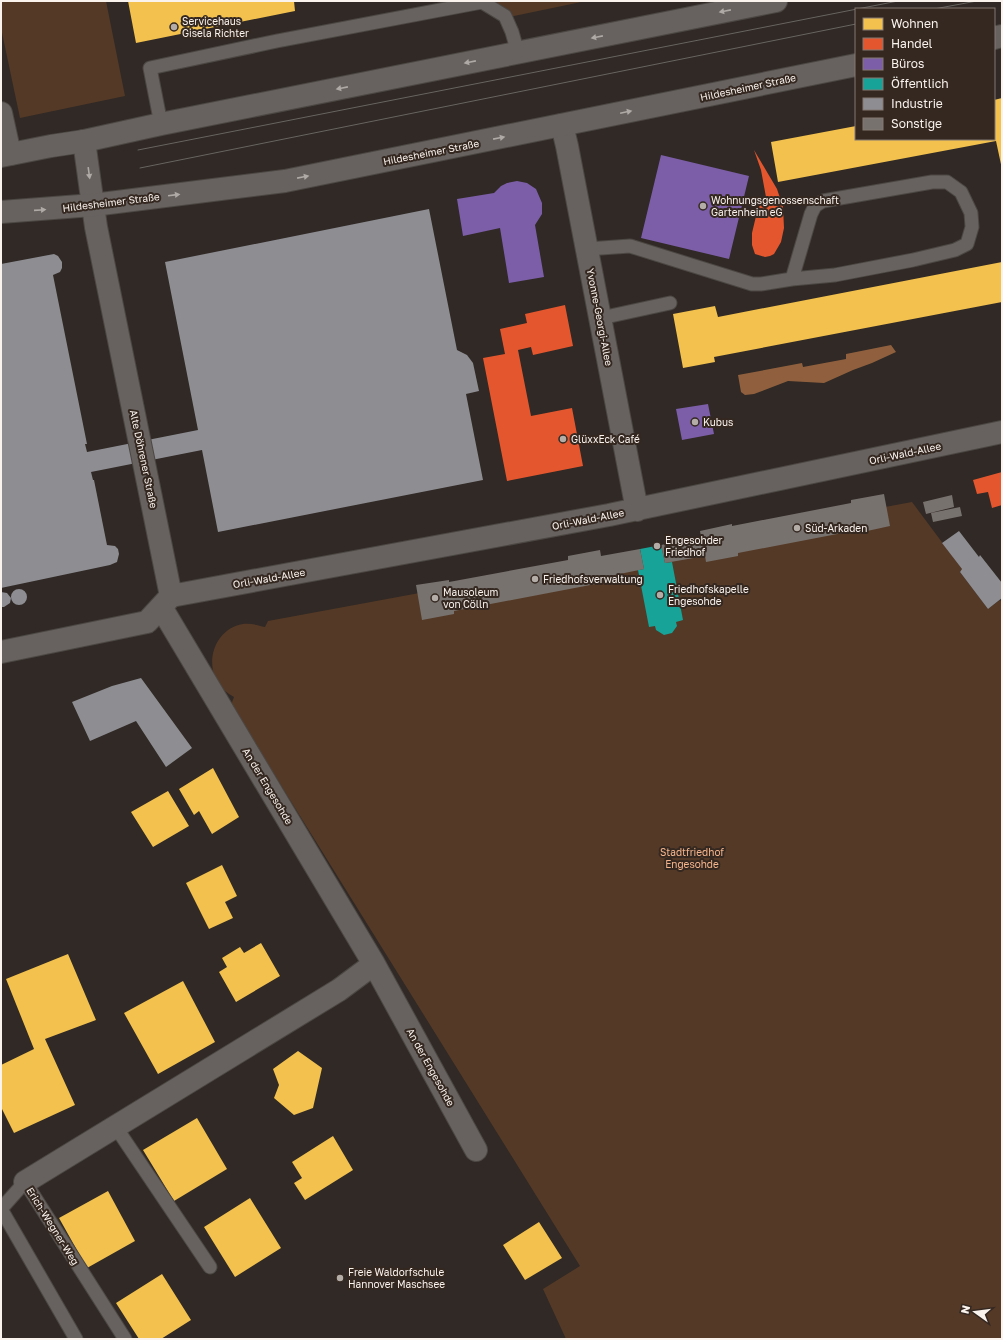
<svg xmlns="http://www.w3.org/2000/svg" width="1003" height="1340" font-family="'Golos Text',sans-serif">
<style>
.green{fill:#543926}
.water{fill:#90603e}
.homes{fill:#f2c14e}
.shops{fill:#e4572e}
.offices{fill:#7b5ea7}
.public{fill:#17a398}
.industry{fill:#8d8d92}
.building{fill:#78726e}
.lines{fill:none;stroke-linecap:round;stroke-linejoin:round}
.lane-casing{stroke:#4c4743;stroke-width:15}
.street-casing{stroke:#4c4743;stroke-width:24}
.secondary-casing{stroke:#4c4743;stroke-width:24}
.lane{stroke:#67625f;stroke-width:13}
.street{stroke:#67625f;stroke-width:22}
.secondary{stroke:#67625f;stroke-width:22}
.tram{stroke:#686460;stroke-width:1}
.oneway{fill:#b0aaa6}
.poi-dot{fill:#b3aca7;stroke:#342821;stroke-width:1.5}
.labels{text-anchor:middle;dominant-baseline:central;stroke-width:4;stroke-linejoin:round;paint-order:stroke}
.poi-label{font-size:10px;fill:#faf2ed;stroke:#342821;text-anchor:start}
.street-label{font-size:10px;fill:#faf2ed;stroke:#342821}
.park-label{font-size:10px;fill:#f5b58c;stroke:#342821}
</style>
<rect width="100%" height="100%" fill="#302925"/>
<path class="green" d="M1,1H106L125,96L20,118L1,28Z
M497,1H586L500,19Z
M912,502L962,569L960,572L988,609L1000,600L1002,603V1339H566L543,1289L580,1266L231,705L234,697C231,695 227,693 224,690C202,670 212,629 243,624C251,623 257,625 265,627L268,621Z"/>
<path class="water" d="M891,345L896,352L872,363L853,370L824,383L788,381L754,394L745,395L741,392L738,375L802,363L803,367L846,359V354Z"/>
<path class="homes" d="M128,1H294L295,11L136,43Z
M1002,98V169L996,141L778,182L771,142L856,126V139H994V100Z
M1002,262V302L714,357L715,362L683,368L673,314L715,306L718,317Z
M213,768L239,817L212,834L199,811L194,815L179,789Z
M168,791L189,826L153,847L131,812Z
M222,865L237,896L225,902L233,918L209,929L186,883Z
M261,943L280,976L236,1002L219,972L227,967L222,958L240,947L244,953Z
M68,954L96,1020L45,1039L75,1105L14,1133L1,1107V1065L34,1049L6,979Z
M183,981L215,1042L158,1074L124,1013Z
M298,1051L322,1068L313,1108L294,1115L274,1098L279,1085L273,1069Z
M197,1118L227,1169L174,1201L143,1150Z
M333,1136L353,1170L305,1200L294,1183L302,1178L292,1162Z
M108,1191L135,1241L87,1268L59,1218Z
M250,1198L281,1248L235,1277L204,1227Z
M539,1222L562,1258L525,1280L503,1245Z
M162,1274L191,1320L161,1339H139L116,1303Z"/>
<path class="shops" d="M754,150L777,189L783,207L784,228L781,242L774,254L770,256L765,257L755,254L752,245V233L757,212L760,205L766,197L761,170Z
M565,305L573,346L533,355L531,347L518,350L531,416L572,408L583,466L507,481L483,358L505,354L500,329L527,323L525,314Z
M1002,472V505L992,508L988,492L977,494L973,480Z"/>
<path class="offices" d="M661,155L749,176L729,259L641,238Z
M517,181L527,183L536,189L542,203V214L535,225L544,277L509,283L500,228L463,236L457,199L494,193L501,186L507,183Z
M708,404L714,434L682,440L676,409Z"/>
<path class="public" d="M661,545L665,563L672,562L683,620L676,622L677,626L672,633L664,635L656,630L655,626L649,627L638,570L644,569L640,549Z"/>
<path class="industry" d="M429,209L457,350L467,355L473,363L479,391L466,394L483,480L218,532L202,450L91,472L93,480H94L107,545L115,546L118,549L119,554L117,562L110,565L1,588V264L54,254L58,256L62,262V268L60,272L53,275L87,444H85L87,452L198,430L165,262Z
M959,531L979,557L980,555L1002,583V598L988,609L960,572L962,569L942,543Z
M11 597a8 8 0 1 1 16 0a8 8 0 1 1-16 0Z
M1,592L7,593L11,598L10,603L4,607H1Z
M141,678L192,748L166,767L136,721L90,741L72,702L112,686Z"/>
<path class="building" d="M884,494L890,526L858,533V530L738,553V556L706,562L705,556L665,563L661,545L701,537L700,531L732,524V526L851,503V500Z
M952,495L954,507L926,514L923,502Z
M960,507L962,516L933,522L931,513Z
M640,549L644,569L605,577L606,582L454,611V614L422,620L416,585L449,580V582L568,560V556L600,550L601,556Z"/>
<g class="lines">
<defs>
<path id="lane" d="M161,124L150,68L277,41L482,2L505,16L512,32L518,53
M587,249L630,246L752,284H761L792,279L835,275L913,260L955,250L967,244L972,227L971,213L961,192L947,182H932L823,201L815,206L811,214L792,279
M601,318L670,303
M115,1126L210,1267
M1,1209L25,1182L125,1339
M1,1209L76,1339"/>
<path id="street" d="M1,113L10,154
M562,125L567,146L637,510
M171,596L609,515L1002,432
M161,607L374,964L476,1150
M1,652L147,622L171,596L96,227L84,141
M25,1182L339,990L374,964"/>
<path id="secondary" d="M994,38L1002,36
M1,156L51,146L84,141L161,124L776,1
M1,212L93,205L285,181L856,65"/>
</defs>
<use href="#lane" class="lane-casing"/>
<use href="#street" class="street-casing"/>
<use href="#secondary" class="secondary-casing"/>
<use href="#lane" class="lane"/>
<use href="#street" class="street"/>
<use href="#secondary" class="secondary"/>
<path class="tram" d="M934,9L977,1
M138,150L898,1
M140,168L856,24"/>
</g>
<defs><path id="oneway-solid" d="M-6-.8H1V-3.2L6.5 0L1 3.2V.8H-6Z"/></defs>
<g class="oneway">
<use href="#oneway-solid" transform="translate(725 11) rotate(169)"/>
<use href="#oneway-solid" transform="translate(597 37) rotate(169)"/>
<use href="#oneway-solid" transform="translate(470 62) rotate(169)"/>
<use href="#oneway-solid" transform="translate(342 88) rotate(169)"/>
<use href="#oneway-solid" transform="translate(626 112) rotate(-12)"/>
<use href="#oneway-solid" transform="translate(499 138) rotate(-11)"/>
<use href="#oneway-solid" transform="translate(89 173) rotate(82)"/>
<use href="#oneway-solid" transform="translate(303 177) rotate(-11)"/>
<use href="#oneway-solid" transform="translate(174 195) rotate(-7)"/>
<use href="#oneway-solid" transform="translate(40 210) rotate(-4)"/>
</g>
<g class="poi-dot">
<circle cx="174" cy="27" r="4"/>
<circle cx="703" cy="206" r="4"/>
<circle cx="695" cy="422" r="4"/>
<circle cx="563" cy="439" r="4"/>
<circle cx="797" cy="528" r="4"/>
<circle cx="657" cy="546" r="4"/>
<circle cx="535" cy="579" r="4"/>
<circle cx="660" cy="595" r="4"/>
<circle cx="435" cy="598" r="4"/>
<circle cx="340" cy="1278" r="4"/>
</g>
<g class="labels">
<g class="poi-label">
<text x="182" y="21">Servicehaus<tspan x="182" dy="12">Gisela Richter</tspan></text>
<text x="711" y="200">Wohnungsgenossenschaft<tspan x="711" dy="12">Gartenheim eG</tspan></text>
<text x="703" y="422">Kubus</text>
<text x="571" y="439">GlüxxEck Café</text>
<text x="805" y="528">Süd-Arkaden</text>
<text x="665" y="540">Engesohder<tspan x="665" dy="12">Friedhof</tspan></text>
<text x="543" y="579">Friedhofsverwaltung</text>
<text x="668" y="589">Friedhofskapelle<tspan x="668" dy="12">Engesohde</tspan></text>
<text x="443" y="592">Mausoleum<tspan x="443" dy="12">von Cölln</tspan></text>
<text x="348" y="1272">Freie Waldorfschule<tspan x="348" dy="12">Hannover Maschsee</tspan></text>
</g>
<g class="street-label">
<text transform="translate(748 87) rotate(-12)">Hildesheimer Straße</text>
<text transform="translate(431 152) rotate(-11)">Hildesheimer Straße</text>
<text transform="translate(111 202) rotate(-7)">Hildesheimer Straße</text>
<text transform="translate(600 317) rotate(79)">Yvonne-Georgi-Allee</text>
<text transform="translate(905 453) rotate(-12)">Orli-Wald-Allee</text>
<text transform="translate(144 459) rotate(78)">Alte Döhrener Straße</text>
<text transform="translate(588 519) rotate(-11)">Orli-Wald-Allee</text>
<text transform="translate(269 578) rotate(-10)">Orli-Wald-Allee</text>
<text transform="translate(268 786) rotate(59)">An der Engesohde</text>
<text transform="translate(431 1067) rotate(61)">An der Engesohde</text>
<text transform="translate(53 1226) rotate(58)">Erich-Wegner-Weg</text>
</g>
<g class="park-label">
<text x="692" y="852">Stadtfriedhof<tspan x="692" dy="12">Engesohde</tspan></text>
</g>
</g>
<rect width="1003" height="1340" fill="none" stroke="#faf2ed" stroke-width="4"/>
<rect x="855" y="8" width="140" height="132" fill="#342821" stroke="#837973"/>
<rect x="863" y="18" width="20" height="12" fill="#f2c14e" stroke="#837973"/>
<text x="891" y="28" font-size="12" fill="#faf2ed">Wohnen</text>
<rect x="863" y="38" width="20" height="12" fill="#e4572e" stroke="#837973"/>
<text x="891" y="48" font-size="12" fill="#faf2ed">Handel</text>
<rect x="863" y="58" width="20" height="12" fill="#7b5ea7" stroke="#837973"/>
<text x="891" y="68" font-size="12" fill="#faf2ed">Büros</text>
<rect x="863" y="78" width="20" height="12" fill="#17a398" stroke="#837973"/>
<text x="891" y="88" font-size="12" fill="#faf2ed">Öffentlich</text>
<rect x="863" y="98" width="20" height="12" fill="#8d8d92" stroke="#837973"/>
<text x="891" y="108" font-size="12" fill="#faf2ed">Industrie</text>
<rect x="863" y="118" width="20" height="12" fill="#78726e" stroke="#837973"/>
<text x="891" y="128" font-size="12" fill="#faf2ed">Sonstige</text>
<g transform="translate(975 1312) rotate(284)" stroke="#342821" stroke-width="3" paint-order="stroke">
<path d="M0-3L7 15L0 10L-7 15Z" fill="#faf2ed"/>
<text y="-6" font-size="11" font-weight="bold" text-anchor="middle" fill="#faf2ed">N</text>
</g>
</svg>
